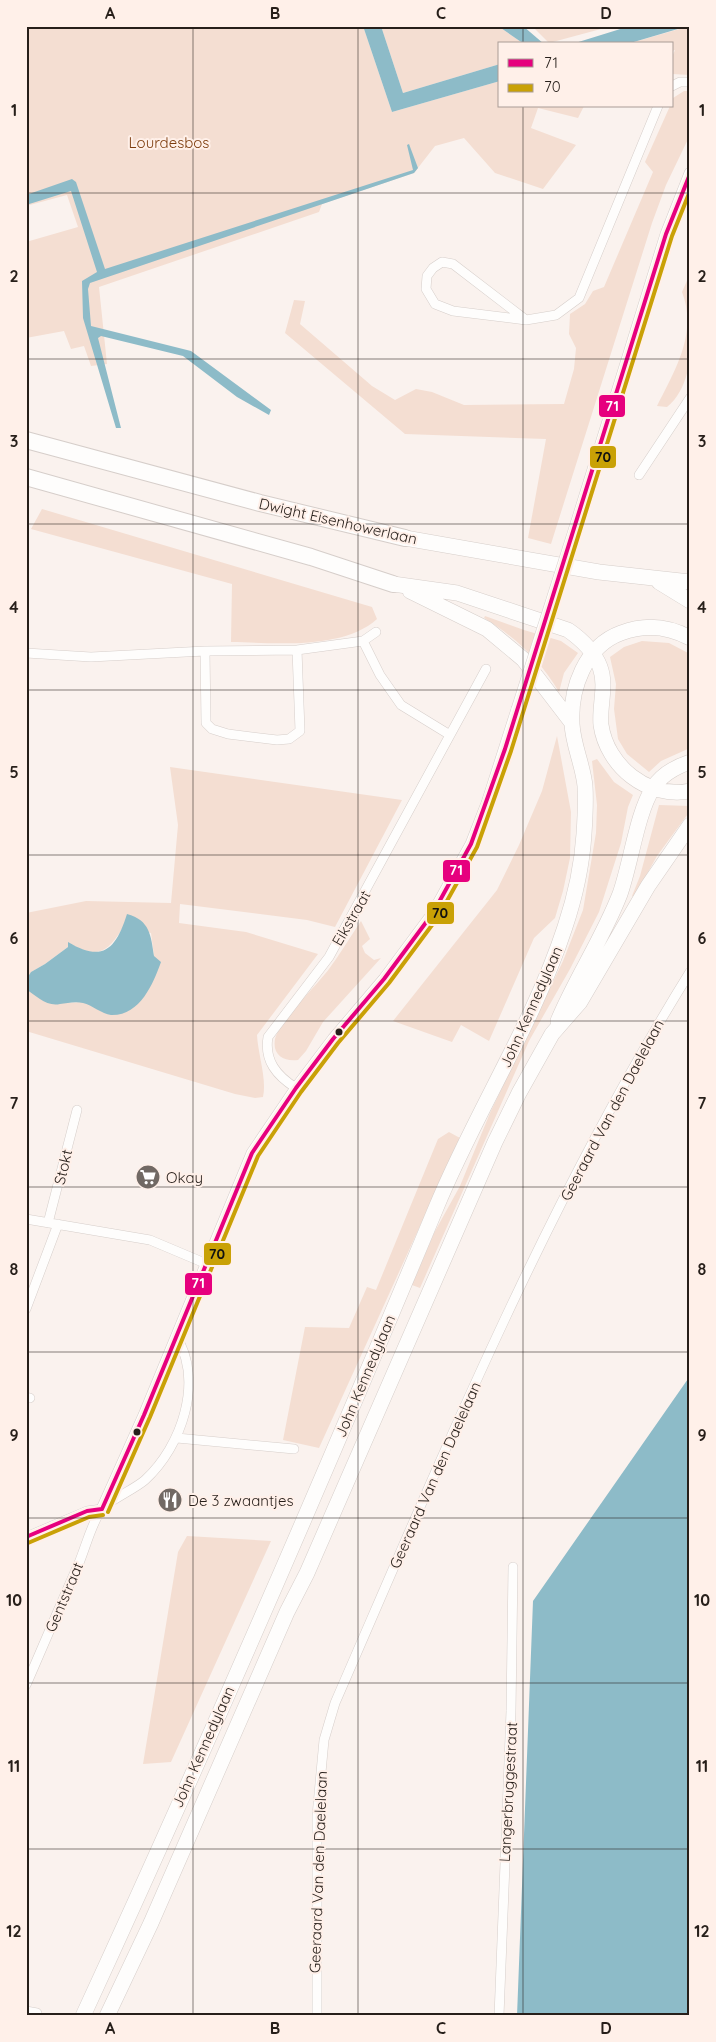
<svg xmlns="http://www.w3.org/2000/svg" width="716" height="2042" font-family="Quicksand,sans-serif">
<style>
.green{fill:#f4ded2;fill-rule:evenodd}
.water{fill:#8dbbc8}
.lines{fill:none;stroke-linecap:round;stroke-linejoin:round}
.minor-casing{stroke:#d6ceca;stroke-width:10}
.tertiary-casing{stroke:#d6ceca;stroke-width:12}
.trunk-casing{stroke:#d6ceca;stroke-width:16}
.motorway-casing{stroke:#d6ceca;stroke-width:18}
.minor{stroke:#fefdfc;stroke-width:9}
.tertiary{stroke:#fefdfc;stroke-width:11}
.trunk{stroke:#fefdfc;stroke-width:15}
.motorway{stroke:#fefdfc;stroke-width:16}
.tertiary-bridge-casing{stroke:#d6ceca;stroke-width:12;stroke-linecap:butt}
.tertiary-bridge{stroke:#fefdfc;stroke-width:11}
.bus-1-casing{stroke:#fff0e9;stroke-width:8}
.bus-2-casing{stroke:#fff0e9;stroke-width:8}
.bus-1{stroke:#e6007e;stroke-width:4}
.bus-2{stroke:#c9a106;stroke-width:4}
.grid{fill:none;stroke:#271f1a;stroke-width:1;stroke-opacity:0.55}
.bus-dot{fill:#271f1a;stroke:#fff0e9;stroke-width:2}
.labels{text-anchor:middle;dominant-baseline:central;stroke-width:4;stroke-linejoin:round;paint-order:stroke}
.park-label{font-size:15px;fill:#7d3c0d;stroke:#fff0e9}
.street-label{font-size:15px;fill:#271f1a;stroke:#fff0e9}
.poi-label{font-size:15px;fill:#271f1a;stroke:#fff0e9;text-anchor:start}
.line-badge{stroke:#fff0e9;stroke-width:2}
.badge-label{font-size:14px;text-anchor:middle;font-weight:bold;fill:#fff}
.pale-badge-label{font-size:14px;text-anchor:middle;font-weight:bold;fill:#111}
.neatline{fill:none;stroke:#271f1a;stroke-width:2}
.grid-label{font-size:16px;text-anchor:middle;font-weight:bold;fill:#271f1a}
</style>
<rect width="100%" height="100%" fill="#faf2ee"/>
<path class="green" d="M26,26H363L392,112L500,81V106H584L578,118L538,108L531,128L576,145L543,189L495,173L464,138L435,146L414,173L322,204L319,212L99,287L107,364L91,366L84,346L71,349L64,331L26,338V242L78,227L67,195L26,206Z
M381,26H498L524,44H500V64L403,93Z
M532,26H612L549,43Z
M690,26V75L672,74V57L675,50L672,51V44H627Z
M684,91H690V135L666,185L652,223L551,544L528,538L546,439L405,434L285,333L294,300L305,301L300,324L372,386L395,400L416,389L432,392L464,405L564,404L574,369L576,348L569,334L570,314L585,304L593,291L604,287L653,172L645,162L670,106H672L673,98Z
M690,274C690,313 701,380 667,407L657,406C675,370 698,333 682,292Z
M42,509L372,607L377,619C343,650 275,643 231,642L232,584L31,529Z
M485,616L524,630L561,641L578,653L564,673L559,692C541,661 515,637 484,618Z
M642,641L669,643L690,654V748L661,761L649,772L627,754L618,739L614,709L616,684L610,657L624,647Z
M557,736L571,812L570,858L563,891L555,918L534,938L489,1041L461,1025L452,1042L393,1021L497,890L519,845L542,791Z
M597,759L614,782L633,795L628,807L621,843L599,912L570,969L529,1041L420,1288L412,1285L434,1233L460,1186L490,1113L563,961L583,910L596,833L597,805L592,761Z
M170,767L402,800L335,927L307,920L180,904L179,923L246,932L318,954L257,1035C258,1055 267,1078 263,1097L255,1098L235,1094L26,1031V913L86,901L171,903L178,825ZM122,929L151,933L154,956L82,1002L64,1003L31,972L45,964L68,947L69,943C95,958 106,955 122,929Z
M659,805L690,806V811L657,856L634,897L632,896L640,876Z
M361,921L370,939L362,946L365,953L374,960L381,958L323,1022L306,1051L298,1060C284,1062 272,1055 275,1039C279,1022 317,985 329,969C340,954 350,937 361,921Z
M449,1132L460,1138L319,1448L283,1440L305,1327L349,1328L367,1287L376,1290L438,1139Z
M187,1536L271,1541L171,1762L143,1764L178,1552Z"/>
<path class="water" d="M363,26H381L403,93L500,64V81L392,112Z
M498,26H523L544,44H524Z
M630,26H688L627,44H572Z
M409,144L418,168L414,173L90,283L88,289L91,326L191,351L271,410L269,415L237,397L183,356L101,336L98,338L121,428H116L83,318L82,281L97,272L71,191L26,205V195L72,179L76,182L105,269L413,170L407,145Z
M127,914C150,920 151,936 154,956L161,962C153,984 140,1016 111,1015C102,1014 92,1005 83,1003C76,1001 67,1003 60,1004C47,1007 36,996 26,989V980L31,972L45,964L68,947V942C103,963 116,949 127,914Z
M690,1376V2016H517L533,1601Z"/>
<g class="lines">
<defs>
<path id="minor" d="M672,86L680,82H690
M526,320L453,264L442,262L433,268L427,276L426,289L435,304L453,311L526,320L556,315L579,298L658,106
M639,475L690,398
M363,641L380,675L401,705L450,735
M205,651L206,723L212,729L228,734L277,740L289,739L300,731L297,650
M26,653L91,657L205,651L297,650L363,641L376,632
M296,1088C277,1076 264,1061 268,1037L329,957L486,669
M26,1219L150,1240L207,1264
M48,1223L77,1110
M26,1309L58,1224
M26,1397L30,1398
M177,1438L294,1449
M26,1537L87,1511L102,1509
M26,1685C44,1644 61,1603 79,1563C86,1546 91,1525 101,1510C106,1502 135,1489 145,1480C182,1446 204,1381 176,1336
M26,2011L37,2013
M317,2016V1816L324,1740L335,1703C443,1455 547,1202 690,972
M499,2016L511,1711L513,1567"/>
<path id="tertiary" d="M576,524L666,234L690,173
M102,1509L144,1415L252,1153L296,1088L333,1039L384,979L433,913L471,844L487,803L517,709"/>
<path id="trunk" d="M405,538L599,572L690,582
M659,582L690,601
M393,584L457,593L568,630C581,639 594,651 600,667C607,686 599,706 601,725C607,766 647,799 690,791
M410,591L487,629L523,659L572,723
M558,1021C576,978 603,938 620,894C631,863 637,813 653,788C662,774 675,767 690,762
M83,2016C206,1749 323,1479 436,1208C475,1113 533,1025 565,927C575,897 582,866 584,834C585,819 586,802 585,786C583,765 573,745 572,724C570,689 585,646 621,633C645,624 668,626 690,638
M107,2016L151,1923L287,1612L307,1573L495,1142L519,1093L552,1034L580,1002L648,886L690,825"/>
<path id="motorway" d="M26,440L260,503L405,538
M26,477L311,557L393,584"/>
</defs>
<use href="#minor" class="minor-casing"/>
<use href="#tertiary" class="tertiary-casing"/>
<use href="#trunk" class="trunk-casing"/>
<use href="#motorway" class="motorway-casing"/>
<use href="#minor" class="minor"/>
<use href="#tertiary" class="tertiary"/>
<use href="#trunk" class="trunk"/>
<use href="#motorway" class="motorway"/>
<defs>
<path id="tertiary-bridge" d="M517,709L576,524"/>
</defs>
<use href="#tertiary-bridge" class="tertiary-bridge-casing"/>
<use href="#tertiary-bridge" class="tertiary-bridge"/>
<defs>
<path id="bus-1" d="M102,1509L144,1415L252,1153L296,1088L333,1039L384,979L433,913L471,844L505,749L666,234L690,174
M26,1537L87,1511L102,1509"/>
<path id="bus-2" d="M108,1512L150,1417L258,1156L301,1092L338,1043L389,983L438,917L477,847L511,751L672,236L690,191
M28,1543L89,1517L103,1515"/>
</defs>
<use href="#bus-1" class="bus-1-casing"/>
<use href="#bus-2" class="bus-2-casing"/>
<use href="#bus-1" class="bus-1"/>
<use href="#bus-2" class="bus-2"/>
</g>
<path class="grid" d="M193,26V2016M358,26V2016M523,26V44M523,106V2016M26,193H690M26,359H690M26,524H690M26,690H690M26,855H690M26,1021H690M26,1187H690M26,1352H690M26,1518H690M26,1683H690M26,1849H690"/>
<defs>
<symbol id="supermarket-disc" viewBox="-11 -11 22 22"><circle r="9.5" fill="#716964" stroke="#fff0e9"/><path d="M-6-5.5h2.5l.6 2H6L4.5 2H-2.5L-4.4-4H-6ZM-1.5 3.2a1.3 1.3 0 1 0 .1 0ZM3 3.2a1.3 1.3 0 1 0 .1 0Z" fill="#fff"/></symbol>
<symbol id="restaurant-disc" viewBox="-11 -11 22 22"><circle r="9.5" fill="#716964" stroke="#fff0e9"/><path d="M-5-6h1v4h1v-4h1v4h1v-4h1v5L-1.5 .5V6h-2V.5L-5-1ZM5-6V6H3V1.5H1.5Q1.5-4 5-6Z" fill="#fff"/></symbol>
</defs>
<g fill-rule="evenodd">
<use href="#supermarket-disc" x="134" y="1163" width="28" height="28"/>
<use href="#restaurant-disc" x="156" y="1486" width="28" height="28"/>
</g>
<g class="bus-dot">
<circle cx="339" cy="1032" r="4.5"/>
<circle cx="137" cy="1432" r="4.5"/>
</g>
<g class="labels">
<g class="park-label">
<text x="169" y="142">Lourdesbos</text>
</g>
<g class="street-label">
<text transform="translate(338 521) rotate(13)">Dwight Eisenhowerlaan</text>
<text transform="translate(351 918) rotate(-60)">Eikstraat</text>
<text transform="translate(531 1007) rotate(-66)">John Kennedylaan</text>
<text transform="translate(612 1110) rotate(-62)">Geeraard Van den Daelelaan</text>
<text transform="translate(63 1167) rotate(-77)">Stokt</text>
<text transform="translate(365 1376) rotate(-67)">John Kennedylaan</text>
<text transform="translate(435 1475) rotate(-66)">Geeraard Van den Daelelaan</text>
<text transform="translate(64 1597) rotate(-67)">Gentstraat</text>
<text transform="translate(203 1747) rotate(-66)">John Kennedylaan</text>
<text transform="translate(508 1792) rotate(-87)">Langerbruggestraat</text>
<text transform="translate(318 1872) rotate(-88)">Geeraard Van den Daelelaan</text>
</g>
<g class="poi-label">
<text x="166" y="1177">Okay</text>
<text x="188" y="1500">De 3 zwaantjes</text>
</g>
</g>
<g class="line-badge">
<rect x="598" y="394" width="28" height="24" rx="5" fill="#e6007e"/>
<rect x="589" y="445" width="28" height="24" rx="5" fill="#c9a106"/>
<rect x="442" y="859" width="29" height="24" rx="5" fill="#e6007e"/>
<rect x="426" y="901" width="29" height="24" rx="5" fill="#c9a106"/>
<rect x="203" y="1242" width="29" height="24" rx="5" fill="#c9a106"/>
<rect x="184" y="1272" width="29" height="24" rx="5" fill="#e6007e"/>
</g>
<g class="badge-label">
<text x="612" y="411">71</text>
<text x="456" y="875">71</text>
<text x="198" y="1288">71</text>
</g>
<g class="pale-badge-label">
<text x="603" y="462">70</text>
<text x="440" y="918">70</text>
<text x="217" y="1259">70</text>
</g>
<rect width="716" height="2042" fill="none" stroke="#fff0e9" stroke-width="55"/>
<rect x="498" y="42" width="175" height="65" fill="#fff0e9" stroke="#a99c96"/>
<rect x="508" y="59" width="25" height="8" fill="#e6007e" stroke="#a99c96"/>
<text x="544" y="68" font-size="15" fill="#271f1a">71</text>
<rect x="508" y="84" width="25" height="8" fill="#c9a106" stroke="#a99c96"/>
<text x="544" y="92" font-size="15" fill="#271f1a">70</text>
<rect x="28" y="28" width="660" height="1986" class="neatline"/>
<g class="grid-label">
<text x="110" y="19">A</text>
<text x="275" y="19">B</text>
<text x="441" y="19">C</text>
<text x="606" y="19">D</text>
<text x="14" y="116">1</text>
<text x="702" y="116">1</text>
<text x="14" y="282">2</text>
<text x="702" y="282">2</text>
<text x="14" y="447">3</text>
<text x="702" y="447">3</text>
<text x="14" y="613">4</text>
<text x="702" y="613">4</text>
<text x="14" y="778">5</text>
<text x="702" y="778">5</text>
<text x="14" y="944">6</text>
<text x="702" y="944">6</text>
<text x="14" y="1109">7</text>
<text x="702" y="1109">7</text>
<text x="14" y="1275">8</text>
<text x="702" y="1275">8</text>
<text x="14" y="1441">9</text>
<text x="702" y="1441">9</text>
<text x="14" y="1606">10</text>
<text x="702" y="1606">10</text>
<text x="14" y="1772">11</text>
<text x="702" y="1772">11</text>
<text x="14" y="1937">12</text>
<text x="702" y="1937">12</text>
<text x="110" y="2034">A</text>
<text x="275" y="2034">B</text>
<text x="441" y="2034">C</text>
<text x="606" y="2034">D</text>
</g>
</svg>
